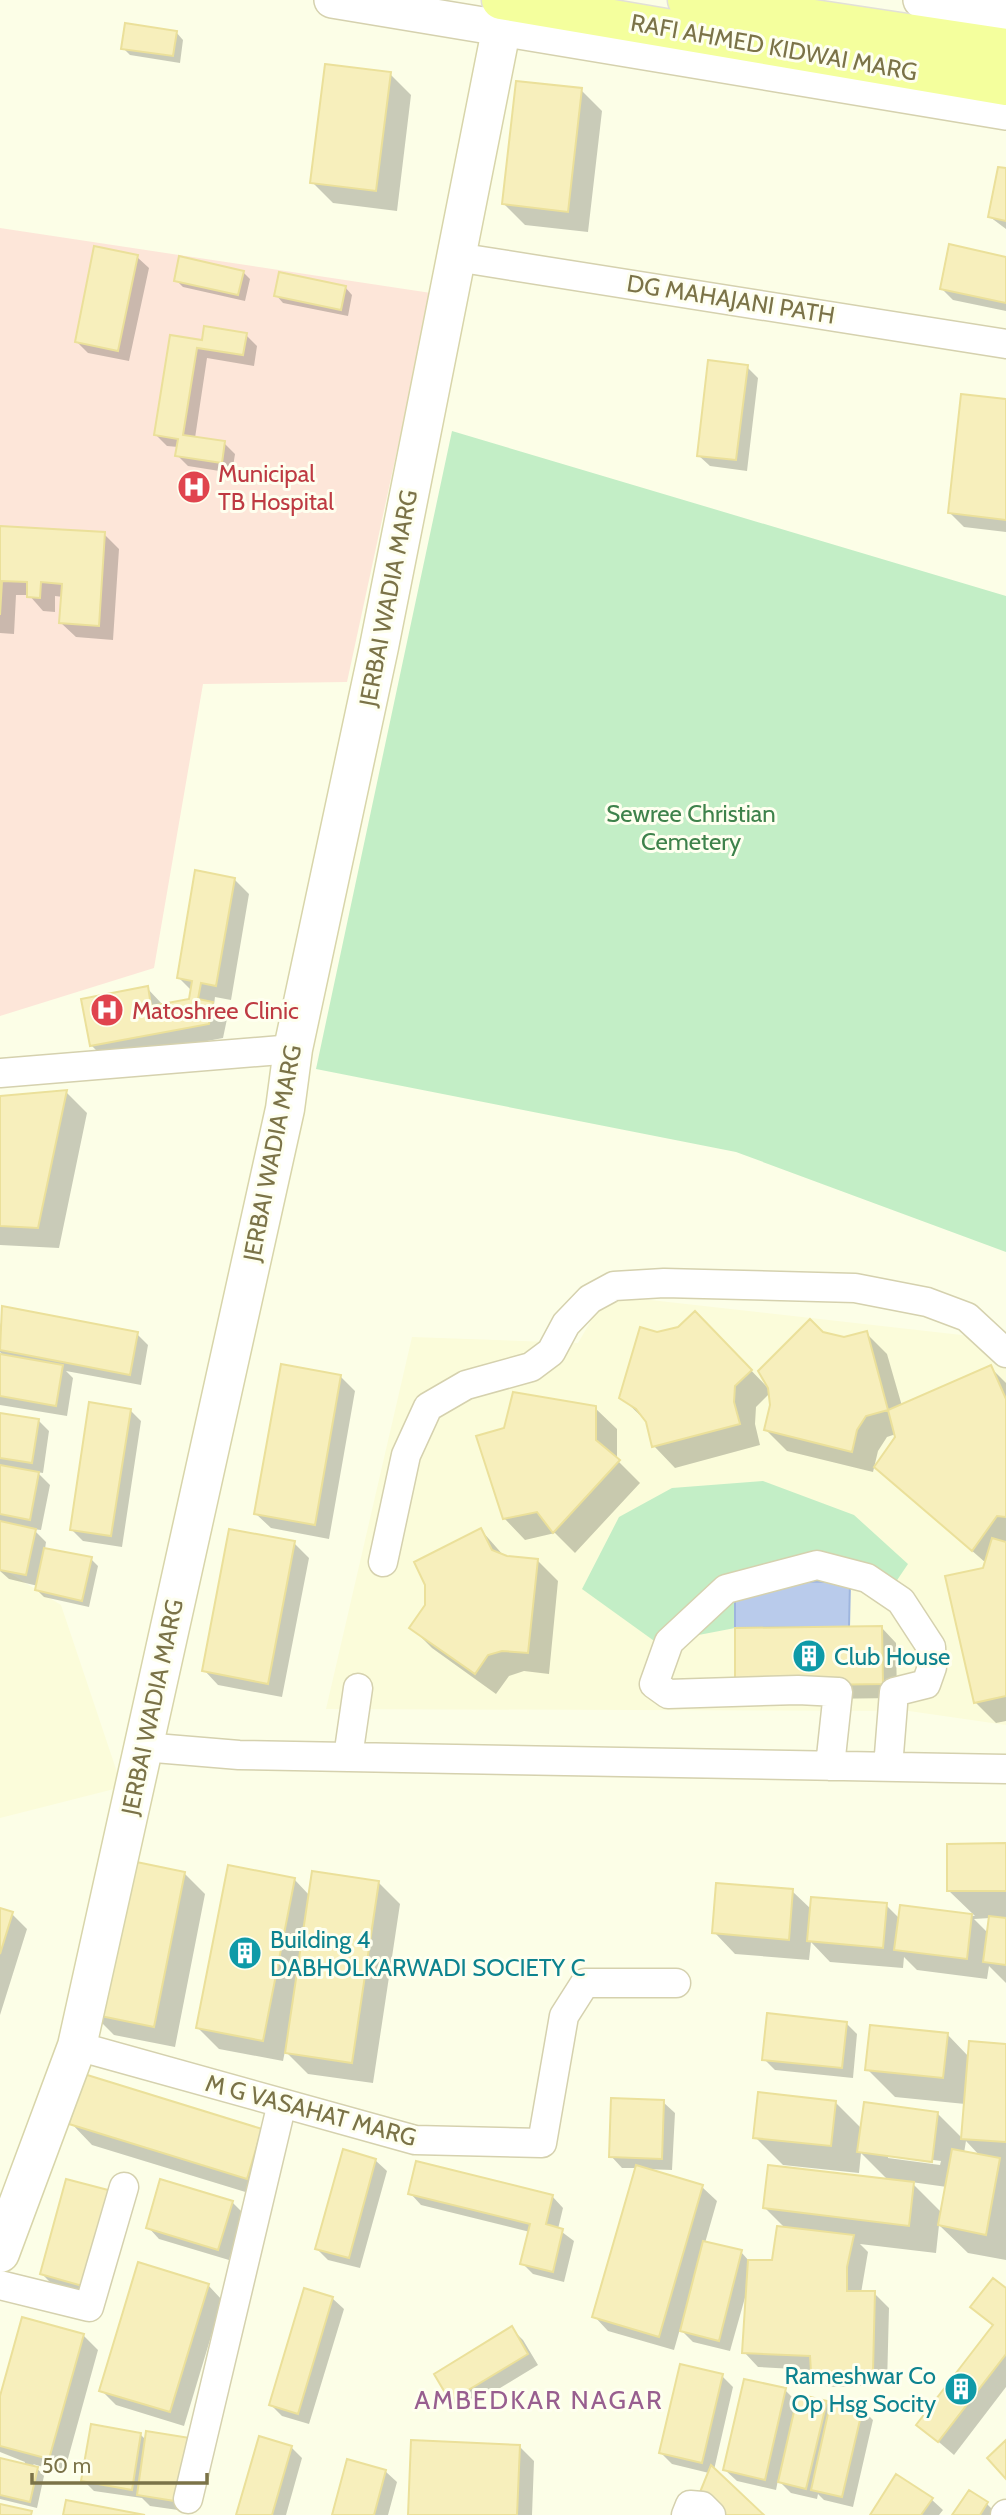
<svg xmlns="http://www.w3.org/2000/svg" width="1006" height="2515" font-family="Cabin,sans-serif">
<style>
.residential{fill:#fbfcda}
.medical{fill:#fde6d9}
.green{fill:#c3eec6}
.water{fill:#b9cbeb;stroke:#9eb5de;stroke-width:2}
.shadow{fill:#0003;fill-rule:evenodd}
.building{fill:#f7efbc;stroke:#ebe09a;stroke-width:2}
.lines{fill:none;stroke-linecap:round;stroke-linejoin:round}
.minor-casing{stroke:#d5d1ae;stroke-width:31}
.tertiary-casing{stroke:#d5d1ae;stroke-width:38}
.secondary-casing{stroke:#d8d5aa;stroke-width:41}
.primary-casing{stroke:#e2e0d7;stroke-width:41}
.minor{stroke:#fff;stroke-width:28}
.tertiary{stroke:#fff;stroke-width:35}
.secondary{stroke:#fff;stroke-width:38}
.primary{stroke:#f4ff9d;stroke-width:38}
.labels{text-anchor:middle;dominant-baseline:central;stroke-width:6;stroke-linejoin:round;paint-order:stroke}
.street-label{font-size:24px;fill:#7b7348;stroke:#feffef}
.health-label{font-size:24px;fill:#be3a42;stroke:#feffef;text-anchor:start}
.park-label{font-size:24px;fill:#3e824b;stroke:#feffef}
.culture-label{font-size:24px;fill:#0d838f;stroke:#feffef;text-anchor:start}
.neighbourhood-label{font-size:26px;letter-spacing:2px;fill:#985f8f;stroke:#feffef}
</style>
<rect width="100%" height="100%" fill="#fcfee7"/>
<path class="residential" d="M606,1295L1006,1340V1725L909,1711L326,1709L412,1337L578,1343Z
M0,1567L61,1605L122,1787L0,1818Z"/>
<path class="medical" d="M0,228L431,293L347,682L203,684L154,968L0,1016Z"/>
<path class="green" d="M452,431L1006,596V1252L736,1152L316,1069Z
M763,1481L854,1515L908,1564L885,1598L850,1582L735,1581V1628L657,1643L582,1589L619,1517L672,1488Z"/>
<path class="water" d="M735,1581L850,1582L849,1627L735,1628Z"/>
<path class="shadow" d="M176,32L183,40L180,63L130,55L123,48Z
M390,74L411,95L397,211L333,203L312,182Z
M581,90L602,111L588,232L525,225L504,204Z
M1006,170V229L990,217Z
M137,257L149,268L129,361L88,353L76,341Z
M1006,258V311L953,300L942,289Z
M243,272L250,279L245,301L183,287L176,280Z
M345,287L352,295L348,316L283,303L276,295Z
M246,335L257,346L254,366L207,358L195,438L224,443L235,454L232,473L188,466L177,455L178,447L167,446L156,435L171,337L203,342Z
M747,367L758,378L747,471L710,466L698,455Z
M1006,400V532L964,527L950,513Z
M0,528L104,534L119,549L113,640L76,637L61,623L63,597L55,596V612L43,611L29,595H16L14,634L0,633Z
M234,879L249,894L231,1000L215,997L214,1005L227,1019L223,1038L106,1060L91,1045L147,988L163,1005L191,1001L192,991L179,978Z
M66,1092L87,1113L59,1248L0,1245V1098Z
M4,1308L137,1334L148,1345L141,1385L66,1371L73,1378L67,1416L0,1405V1356L5,1357L0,1352V1327Z
M822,1333L844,1339L866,1333L887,1354L902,1406L990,1367L1006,1383V1721L996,1723L975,1702L986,1563L876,1467L896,1434L887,1437L878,1451L873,1472L787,1451L766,1430L772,1405L770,1393L756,1407L755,1424L760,1445L675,1468L654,1446L647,1422L621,1397L657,1334H716L769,1389Z
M340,1376L355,1391L329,1539L271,1528L256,1514Z
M595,1408L617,1429V1460L640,1483L575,1553L555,1533L525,1540L504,1518Z
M130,1410L141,1421L122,1547L83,1541L72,1530Z
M0,1414L38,1420L49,1431L43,1473L37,1472L50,1485L41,1530L33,1529L46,1542L45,1549L91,1559L98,1566L89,1607L44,1597L37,1590L38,1586L9,1579L0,1571Z
M481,1530L504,1556L537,1560L558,1581L549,1674L524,1671L509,1676L496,1694L432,1648L411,1627Z
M294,1543L309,1558L282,1697L218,1685L204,1670Z
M882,1628L896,1643L897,1698L752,1700Z
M1006,1845V1983L989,1966L987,1979L917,1970L904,1957L903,1968L830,1962L811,1942L809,1960L735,1954L714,1932L792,1891L812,1910L886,1905L900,1919L902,1907L975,1916L949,1891ZM990,1918L988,1933L974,1919Z
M184,1873L205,1894L175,2047L114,2035L93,2014Z
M294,1879L310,1896L378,1882L400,1904L373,2083L308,2074L285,2051L283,2061L219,2049L198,2028Z
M0,1910L12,1914L27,1929L0,2015Z
M846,2023L857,2034L853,2078L775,2070L764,2059Z
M947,2034L969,2057L1006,2046V2260L968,2253L939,2225L936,2253L860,2244L868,2252L861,2293H874L889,2308L887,2385L827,2387L812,2370L758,2367L744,2352L748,2287L730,2351L693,2342L680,2329L674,2350L608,2331L594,2316L637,2168H622L611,2156L663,2102L675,2113L672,2170L645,2169L702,2187L717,2201L705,2243L741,2252L750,2262H774L786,2229L765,2208L889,2181L861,2153L859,2173L783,2165L755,2137L836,2103L862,2129L938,2114L963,2139L965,2104L895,2097L867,2069ZM966,2141L981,2157L964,2153ZM888,2154L941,2161L940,2165L888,2158ZM911,2182L947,2187L942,2213Z
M71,2123L261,2130L268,2199L92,2145Z
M375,2160L387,2171L360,2268L328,2260L317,2249Z
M68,2181L97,2297L53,2285L42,2274Z
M410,2193L552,2196L563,2208L558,2229L574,2241L564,2282L533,2274L522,2263L530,2232L421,2205Z
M232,2202L243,2213L229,2260L159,2239L148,2227Z
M208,2285L222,2300L184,2426L116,2405L101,2390Z
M1006,2290V2387L954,2455L919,2425L994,2327L973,2307Z
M332,2298L344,2309L309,2424L282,2416L271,2405Z
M512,2329L523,2340L538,2365L462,2411L451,2400Z
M83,2335L98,2350L64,2473L33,2464L44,2476L37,2508L0,2499V2459L24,2465L25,2462L0,2452V2403Z
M722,2376L733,2387L714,2470L762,2515L709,2473L672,2464L661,2453Z
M785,2390L798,2403L826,2402L831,2408L862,2409L873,2420L853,2507L824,2500L818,2494L817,2499L791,2493L778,2480L776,2490L737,2481L725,2470Z
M140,2434L146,2440L192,2512L150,2506L142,2498L94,2491L83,2480Z
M519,2446L534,2461L532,2515H410Z
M291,2447L302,2458L286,2515H238Z
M385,2471L397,2482L388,2515H334Z
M970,2492L987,2504L998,2515H954Z
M931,2499L943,2510L939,2515H872Z"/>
<path class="building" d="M125,23L177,31L173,56L121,49Z
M325,64L391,72L376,191L310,183Z
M516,81L582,88L568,212L502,204Z
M998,167L1006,168V221L988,217Z
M949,244L1006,257V303L940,289Z
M94,246L138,255L118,351L75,342Z
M179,256L244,271L238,295L174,281Z
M279,272L346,286L341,310L274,296Z
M204,326L247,333L243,355L197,348L183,435L225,441L222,463L175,456L178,439L154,435L170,335L202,340Z
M708,360L748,365L736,460L697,456Z
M961,394L1006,399V520L948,513Z
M0,526L105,532L99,626L59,623L62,584L41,582L40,598L27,597V582L2,581L0,615Z
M195,870L235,878L216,986L201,983L198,999L213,1002L209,1024L90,1046L81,999L148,986L151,1006L189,999L192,981L177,978Z
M67,1090L38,1228L0,1226V1096Z
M2,1306L138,1332L130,1375L0,1350Z
M695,1311L752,1370L735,1386L734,1402L740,1424L652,1447L646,1422L636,1409L619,1398L640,1327L657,1332L678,1327Z
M810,1319L823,1332L844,1337L867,1331L888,1410L866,1416L857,1430L852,1452L764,1430L770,1405L768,1388L758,1371Z
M0,1354L63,1365L56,1406L0,1396Z
M281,1364L341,1375L315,1525L254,1514Z
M991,1365L1006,1399V1517L997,1516L972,1551L874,1467L895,1437L888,1410Z
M513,1392L596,1406V1440L620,1460L553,1533L537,1512L503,1519L476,1436L504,1428Z
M89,1402L131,1409L111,1536L70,1530Z
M0,1413L39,1419L32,1463L0,1458Z
M0,1465L39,1472L30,1520L0,1514Z
M0,1521L36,1529L26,1575L0,1570Z
M481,1528L492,1550L507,1556L538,1559L528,1653L502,1651L488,1655L475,1674L409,1628L425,1605V1585L414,1562Z
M229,1529L295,1541L268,1684L202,1671Z
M992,1538L1006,1542V1696L974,1703L945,1576L983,1568Z
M44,1548L92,1557L82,1601L35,1590Z
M882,1626L883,1684L735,1686V1628Z
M1006,1843V1891H947V1844Z
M122,1859L185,1872L154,2027L91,2014Z
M228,1865L295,1878L263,2041L196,2028Z
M312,1871L379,1881L352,2063L285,2053Z
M716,1883L793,1889L789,1940L712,1933Z
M811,1897L887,1903L883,1948L807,1941Z
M900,1905L972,1914L967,1959L894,1950Z
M0,1908L13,1912L0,1954Z
M989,1916L1006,1918V1965L983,1962Z
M767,2013L847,2022L842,2068L762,2060Z
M870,2025L948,2033L943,2078L865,2070Z
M969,2041L1006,2044V2142L961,2139Z
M84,2074L262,2129L247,2179L69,2124Z
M758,2092L836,2101L831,2146L753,2138Z
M611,2098L664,2100L662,2159L609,2157Z
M864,2102L938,2112L932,2162L857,2152Z
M343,2149L376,2159L349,2258L315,2249Z
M952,2149L1000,2158L986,2235L938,2225Z
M416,2161L553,2195L546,2224L563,2229L553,2272L520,2264L530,2224L408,2194Z
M636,2165L703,2185L659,2337L592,2317Z
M768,2165L914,2182L909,2226L763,2208Z
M66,2179L112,2191L86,2287L40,2274Z
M160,2179L233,2201L218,2250L146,2228Z
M777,2226L854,2235L847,2267V2291H875L873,2371L811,2372L810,2356L742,2353L748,2260H772Z
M703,2241L742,2250L719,2341L680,2331Z
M138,2262L209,2284L170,2412L99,2391Z
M993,2278L1006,2288V2354L938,2442L916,2425L993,2325L970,2307Z
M304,2288L333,2297L298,2414L269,2405Z
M22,2317L84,2334L49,2459L0,2446V2396Z
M512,2326L528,2354L450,2401L434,2374Z
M680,2364L723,2374L702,2463L659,2453Z
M744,2379L786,2388L765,2480L723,2470Z
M798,2394L827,2401L806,2489L778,2482Z
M831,2400L863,2407L842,2497L811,2490Z
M91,2424L141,2433L132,2490L81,2481Z
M146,2431L190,2438L181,2502L137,2495Z
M259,2436L292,2446L272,2515H236Z
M411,2440L520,2445L517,2515H408Z
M1006,2440V2479L987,2458Z
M0,2458L38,2467L30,2502L0,2495Z
M347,2459L386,2470L374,2515H332Z
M711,2465L764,2515H716L698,2497Z
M896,2474L933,2498L921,2515H870Z
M969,2490L988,2502L980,2515H952Z
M66,2500L145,2515H63Z
M0,2504L32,2511L31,2515H0Z"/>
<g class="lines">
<defs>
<path id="minor" d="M456,257L1006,344
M0,1073L293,1049
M383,1562L406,1455L428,1407L466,1385L531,1367L551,1352L566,1324L590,1299L614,1286L664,1283L855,1288L927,1302L967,1317L1006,1353
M143,1747L239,1755L1006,1769
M348,1757L358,1688
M830,1766L838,1692L798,1690L668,1694L654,1684L669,1642L726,1589L817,1565L867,1578L901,1601L931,1647L932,1667L926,1684L894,1692L888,1767
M77,2046L415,2140L542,2143L564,2016L585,1983H676
M0,2285L89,2307L124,2187
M188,2499L282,2103
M686,2515L690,2505L702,2506L711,2515
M1005,2515L1006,2514"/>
<path id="tertiary" d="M332,0L1006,112
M921,0L1006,15"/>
<path id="secondary" d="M0,2253L77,2046L285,1109L293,1049L379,647L507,0"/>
<path id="primary" d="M501,0L1006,86
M687,0L1006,48"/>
</defs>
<use href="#minor" class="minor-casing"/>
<use href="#tertiary" class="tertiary-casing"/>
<use href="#secondary" class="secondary-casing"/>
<use href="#primary" class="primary-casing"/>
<use href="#minor" class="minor"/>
<use href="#tertiary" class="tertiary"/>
<use href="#secondary" class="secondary"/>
<use href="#primary" class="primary"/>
</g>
<defs>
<symbol id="hospital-disc" viewBox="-11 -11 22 22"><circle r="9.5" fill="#e0444e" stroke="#feffef"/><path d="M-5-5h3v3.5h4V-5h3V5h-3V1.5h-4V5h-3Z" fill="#fff"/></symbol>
<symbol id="building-disc" viewBox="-11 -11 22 22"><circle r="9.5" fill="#0f9aa8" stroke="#feffef"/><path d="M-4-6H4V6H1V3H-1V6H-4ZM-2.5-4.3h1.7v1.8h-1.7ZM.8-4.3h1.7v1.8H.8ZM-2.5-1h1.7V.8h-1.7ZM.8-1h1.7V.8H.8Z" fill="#fff"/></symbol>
</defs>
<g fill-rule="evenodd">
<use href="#hospital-disc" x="175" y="468" width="38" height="38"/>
<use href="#hospital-disc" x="88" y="991" width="38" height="38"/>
<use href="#building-disc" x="790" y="1637" width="38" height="38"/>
<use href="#building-disc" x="226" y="1934" width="38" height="38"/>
<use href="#building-disc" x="942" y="2370" width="38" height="38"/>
</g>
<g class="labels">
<g class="street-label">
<text transform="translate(774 47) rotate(10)">RAFI AHMED KIDWAI MARG</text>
<text transform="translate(731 299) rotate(9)">DG MAHAJANI PATH</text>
<text transform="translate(388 598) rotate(-79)">JERBAI WADIA MARG</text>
<text transform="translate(272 1153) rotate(-79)">JERBAI WADIA MARG</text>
<text transform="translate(152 1707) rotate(-78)">JERBAI WADIA MARG</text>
<text transform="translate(311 2110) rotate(15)">M G VASAHAT MARG</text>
</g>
<g class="health-label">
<text x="218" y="473">Municipal<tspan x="218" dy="28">TB Hospital</tspan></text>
<text x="132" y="1010">Matoshree Clinic</text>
</g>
<g class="park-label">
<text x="691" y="813">Sewree Christian<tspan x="691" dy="28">Cemetery</tspan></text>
</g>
<g class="culture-label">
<text x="834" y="1656">Club House</text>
<text x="270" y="1939">Building 4<tspan x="270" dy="28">DABHOLKARWADI SOCIETY C</tspan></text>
<text x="936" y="2375" text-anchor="end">Rameshwar Co<tspan x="936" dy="28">Op Hsg Socity</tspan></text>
</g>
<g class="neighbourhood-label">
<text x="539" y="2400">AMBEDKAR NAGAR</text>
</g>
</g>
<path d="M32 2473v10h175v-10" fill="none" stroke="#7b7348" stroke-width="3.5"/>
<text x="42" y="2473" font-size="21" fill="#7b7348" stroke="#feffef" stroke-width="5" paint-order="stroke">50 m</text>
</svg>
